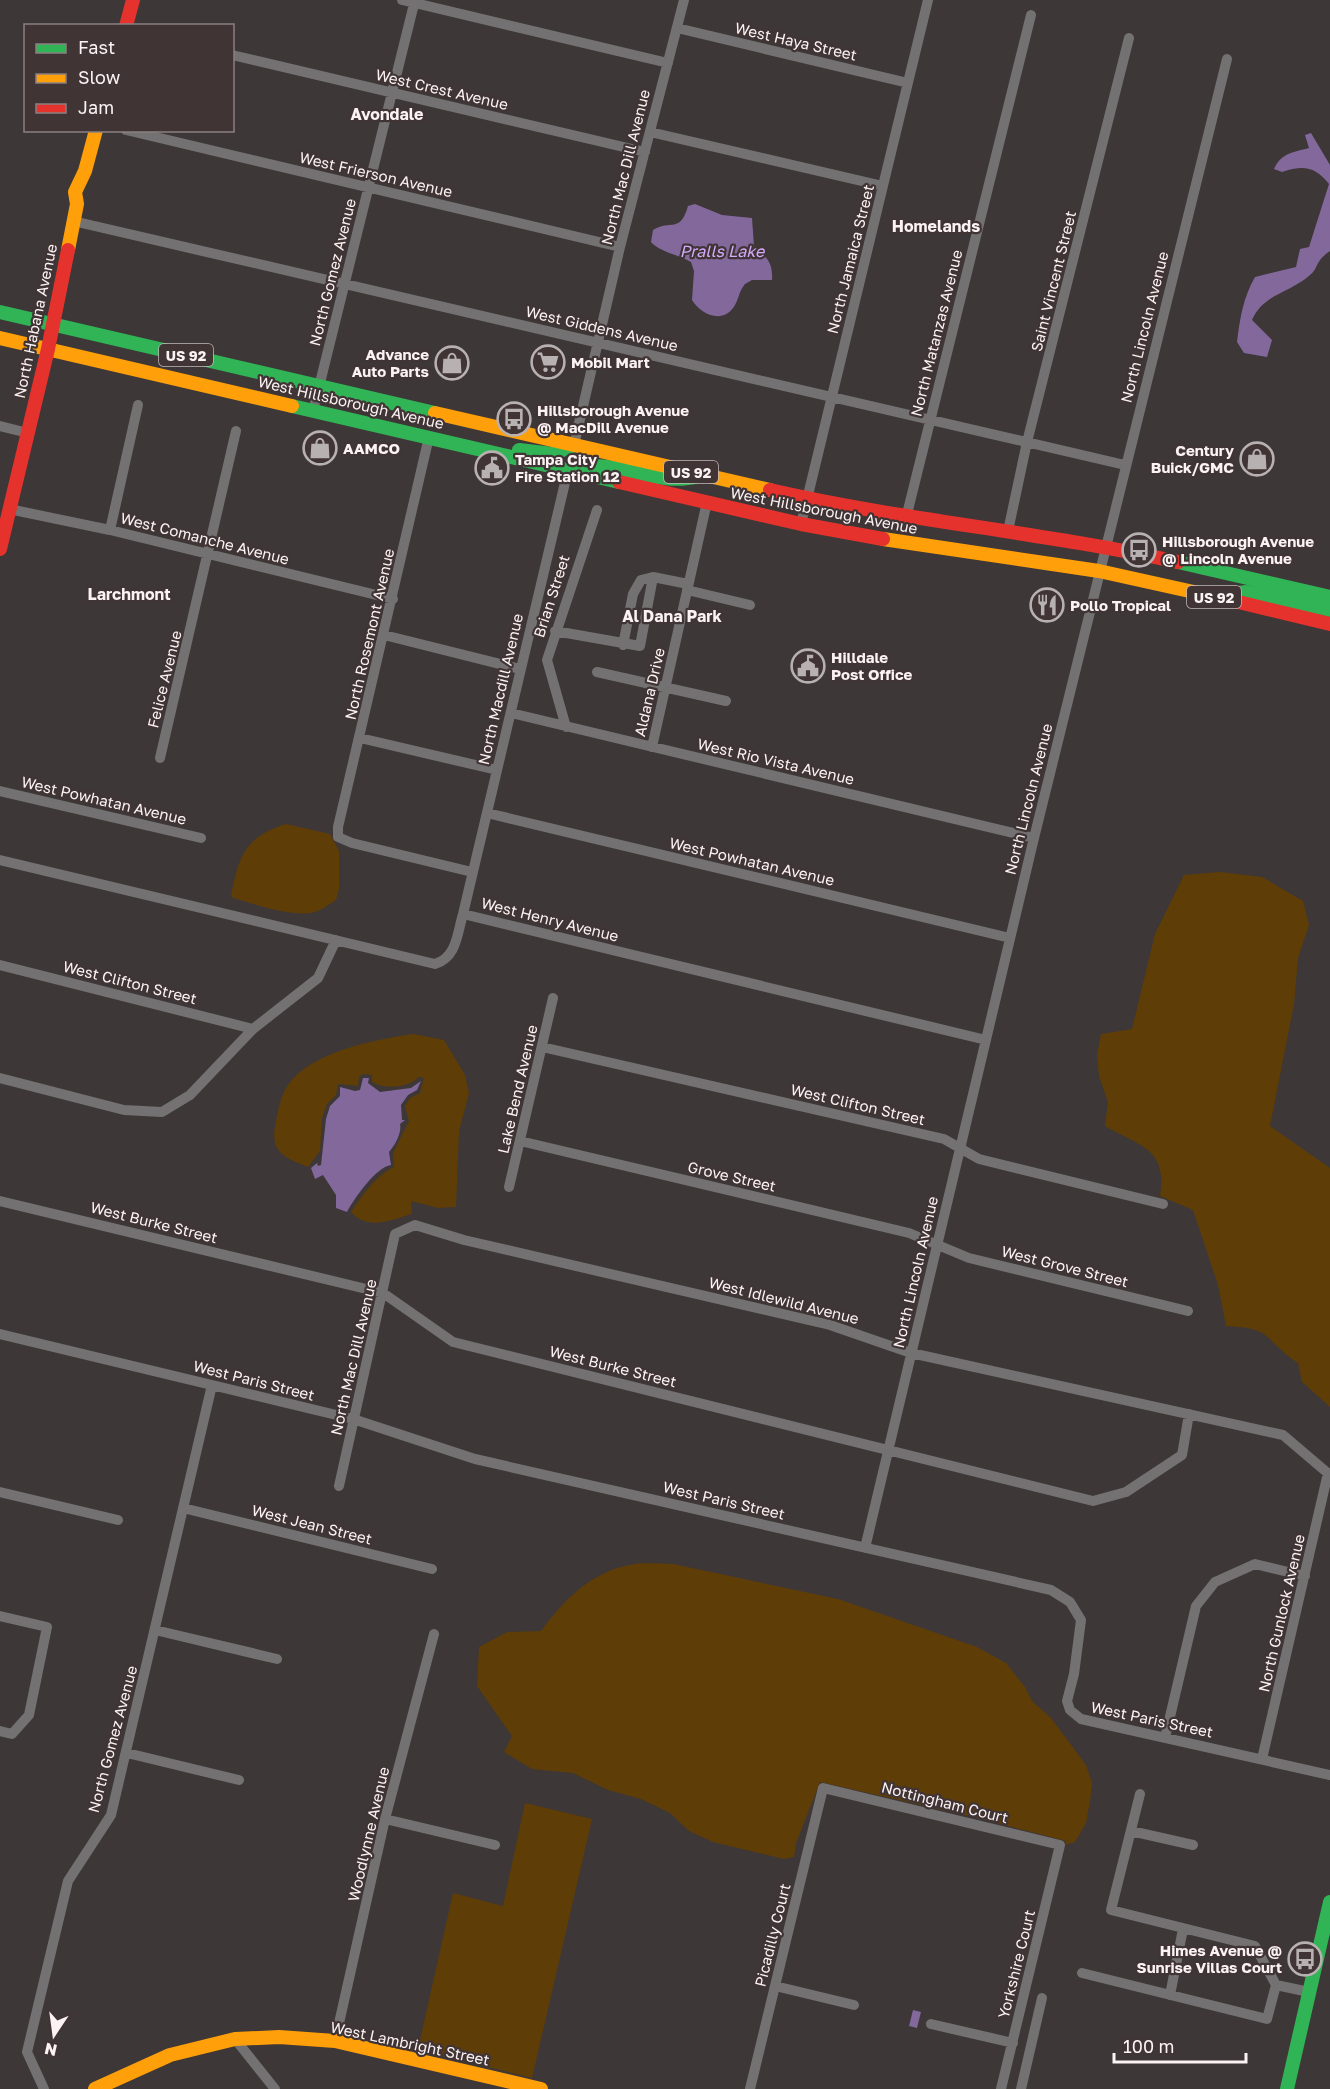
<svg xmlns="http://www.w3.org/2000/svg" width="1330" height="2089" font-family="'Golos Text',sans-serif">
<style>
.green{fill:#5f3d07}
.water{fill:#83689c}
.lines{fill:none;stroke-linecap:round;stroke-linejoin:round}
.street{stroke:#737172;stroke-width:10}
.fast{stroke:#30b455;stroke-width:14}
.slow{stroke:#ff9f0a;stroke-width:14}
.jam{stroke:#e5322d;stroke-width:14}
.labels{text-anchor:middle;dominant-baseline:central;stroke-width:4.5;stroke-linejoin:round;paint-order:stroke}
.shield{fill:#403435;stroke:#c3b9ba;stroke-width:1.5}
.shield-label{font-size:14px;font-weight:bold;fill:#fbf2f3}
.street-label{font-size:15px;fill:#fbf2f3;stroke:#403435}
.poi-label{font-size:15px;font-weight:bold;fill:#fbf2f3;stroke:#403435;text-anchor:start}
.neighbourhood-label{font-size:16px;font-weight:bold;fill:#fbf2f3;stroke:#403435}
.water-label{font-size:16px;font-style:italic;fill:#d4abfd;stroke:#403435}
</style>
<rect width="100%" height="100%" fill="#3d3737"/>
<path class="green" d="M286,824L330,834L339,851V889L336,900C328,905 320,912 310,913C289,916 252,904 231,897C238,858 244,837 286,824Z
M1220,872L1262,877L1303,901L1309,925L1298,958L1294,1004L1270,1126L1330,1168V1407L1302,1382L1298,1363C1284,1355 1276,1344 1264,1334C1254,1327 1238,1327 1226,1326L1218,1285L1193,1210L1160,1196C1168,1148 1139,1146 1105,1126L1108,1102L1099,1076L1097,1055L1101,1034L1132,1029L1155,934L1184,875Z
M413,1034L444,1040L465,1075L469,1093L459,1131L456,1207L438,1208L411,1201L412,1214C392,1220 367,1231 351,1212C362,1196 375,1176 394,1167L393,1153L409,1121L405,1106L410,1098L420,1093L424,1078L419,1077C407,1089 383,1089 372,1082V1075L363,1074L359,1077L358,1086L338,1084L336,1095L327,1104L322,1118L320,1151L308,1167C283,1157 269,1152 276,1121C278,1111 280,1099 285,1090C306,1052 374,1040 413,1034Z
M673,1564L838,1599L977,1647L1006,1663L1025,1687L1032,1701L1051,1718L1086,1765L1092,1783L1090,1801L1086,1823L1075,1842L1065,1845L1066,1841L974,1817L820,1782L796,1843L794,1857L784,1859L713,1842L689,1831L670,1813L641,1799L608,1790L573,1773L532,1769L504,1752L512,1736L477,1686L479,1647L507,1632L541,1631C564,1600 591,1572 630,1565C643,1562 659,1564 673,1564Z
M525,1803L592,1819L532,2078L418,2049L453,1893L503,1906Z"/>
<path class="water" d="M1311,133L1330,165V251C1314,262 1319,268 1310,275C1290,293 1263,294 1252,320L1272,340L1267,357L1244,353L1237,342C1240,318 1243,298 1255,277L1296,267L1300,249L1309,247L1329,184C1315,166 1303,165 1282,172L1274,169C1281,153 1294,152 1309,148L1305,135Z
M695,204L722,215L752,218L754,246C766,257 773,261 772,280H752L745,284C739,291 739,298 735,305C724,325 701,315 692,300L694,271L691,262C679,255 660,252 651,242L653,230C671,219 680,234 688,206Z
M363,1078H369L368,1083L380,1092L411,1088L421,1081L417,1090L408,1095L401,1105L402,1120H405L400,1124C402,1133 395,1145 389,1152L391,1165C376,1167 353,1200 347,1212L336,1208V1195L323,1175L315,1179L311,1168L317,1163L318,1166L321,1165L326,1119L330,1106L340,1096V1087L355,1091L360,1090Z
M913,2010L921,2012L917,2028L909,2026Z"/>
<g class="lines">
<path class="street" d="M402,0L668,63
M677,28L908,83
M232,55L645,152
M126,130L620,247
M650,132L883,186
M73,221L1125,465
M313,411L415,0
M0,426L28,433
M429,437L338,827V837L352,843L472,872
M574,445L620,247L684,0
M9,509L110,530L393,599
M906,518L1031,15
M801,524L928,0
M110,530L138,405
M1008,531L1027,442L1129,38
M687,590L750,605
M555,631L640,646L653,577
M384,635L520,669
M623,645L633,594L641,580L653,577L688,584
M597,672L726,701
M511,713L1034,838
M566,727L547,660L597,510
M360,738L497,770
M652,747L707,502
M160,758L236,431
M0,791L201,838
M487,813L1010,938
M0,860L435,964C457,957 457,934 463,914L568,470
M463,914L986,1040
M0,965L253,1029
M542,1047L944,1139L979,1159L1163,1204
M0,1078L124,1110L162,1112L190,1095L253,1029L318,978L336,940
M520,1141L909,1233L969,1258L1188,1311
M509,1187L553,998
M0,1201L383,1293L453,1342L1093,1501L1126,1492L1182,1455L1189,1414
M0,1334L353,1419L475,1459L1051,1590L1070,1602L1081,1620L1074,1674L1067,1701L1070,1710L1081,1719L1330,1775
M339,1486L395,1234L415,1225L464,1240L830,1325L911,1353L1283,1435L1330,1475
M0,1492L118,1520
M183,1508L432,1569
M865,1548L1034,838L1227,59
M0,1616L47,1627L29,1715L12,1734L0,1731
M155,1630L277,1659
M1165,1738L1196,1606L1215,1582L1255,1564L1305,1576
M127,1753L239,1780
M1262,1759L1328,1473
M385,1819L495,1845
M1131,1831L1193,1845
M1082,1973L1267,2019L1276,1985L1255,1946L1111,1910L1140,1794
M1276,1985L1309,1992
M775,1986L854,2005
M1170,1995L1183,1929
M931,2024L1013,2043
M235,2039L275,2089
M335,2041L385,1819L434,1634
M44,2089L27,2052L68,1881L111,1815L212,1385
M750,2089L823,1788L1060,1845L1001,2089
M1021,2089L1042,1998"/>
<path class="fast" d="M0,312L435,413
M292,406L619,482
M519,450L553,454L574,445
M575,468C617,458 657,488 698,476
M1178,562L1330,597
M1224,595L1246,592L1330,610
M1287,2089L1330,1902"/>
<path class="slow" d="M68,250L77,204L75,192L85,171L96,130
M0,338L292,406
M435,413L770,490
M883,539L1099,571L1230,600
M95,2089L170,2055L235,2039L279,2037L335,2041L541,2089"/>
<path class="jam" d="M126,26L133,0
M619,482L801,524L883,539
M770,490C905,521 1043,532 1178,562
M0,549L48,349L68,250
M1230,600L1330,624"/>
</g>
<defs>
<symbol id="supermarket-ring" viewBox="-11 -11 22 22"><circle r="9.5" fill="#403435" stroke="#b8b1b1" stroke-width="1.5"/><path d="M-6-5.5h2.5l.6 2H6L4.5 2H-2.5L-4.4-4H-6ZM-1.5 3.2a1.3 1.3 0 1 0 .1 0ZM3 3.2a1.3 1.3 0 1 0 .1 0Z" fill="#b8b1b1"/></symbol>
<symbol id="shop-ring" viewBox="-11 -11 22 22"><circle r="9.5" fill="#403435" stroke="#b8b1b1" stroke-width="1.5"/><path d="M-5-2.5h2.3a2.7 3.5 0 0 1 5.4 0H5L5.5 6h-11ZM-1.5-2.5h3a1.5 2.3 0 0 0-3 0Z" fill="#b8b1b1"/></symbol>
<symbol id="bus-ring" viewBox="-11 -11 22 22"><circle r="9.5" fill="#403435" stroke="#b8b1b1" stroke-width="1.5"/><path d="M-5-6H5V4H4V6H2V4H-2V6H-4V4H-5ZM-3.5-4V0h7V-4ZM-3.5 1.2v1.5H-2V1.2ZM2 1.2v1.5H3.5V1.2Z" fill="#b8b1b1"/></symbol>
<symbol id="civic-ring" viewBox="-11 -11 22 22"><circle r="9.5" fill="#403435" stroke="#b8b1b1" stroke-width="1.5"/><path d="M-.6-6.5H3V-4.5H.6V-3L4-1V1h2V6H-6V1h2V-1L-.6-3ZM-1.2 2.5V6h2.4V2.5Z" fill="#b8b1b1"/></symbol>
<symbol id="restaurant-ring" viewBox="-11 -11 22 22"><circle r="9.5" fill="#403435" stroke="#b8b1b1" stroke-width="1.5"/><path d="M-5-6h1v4h1v-4h1v4h1v-4h1v5L-1.5 .5V6h-2V.5L-5-1ZM5-6V6H3V1.5H1.5Q1.5-4 5-6Z" fill="#b8b1b1"/></symbol>
</defs>
<g fill-rule="evenodd">
<use href="#supermarket-ring" x="529" y="343" width="38" height="38"/>
<use href="#shop-ring" x="433" y="344" width="38" height="38"/>
<use href="#bus-ring" x="495" y="400" width="38" height="38"/>
<use href="#shop-ring" x="301" y="429" width="38" height="38"/>
<use href="#shop-ring" x="1238" y="440" width="38" height="38"/>
<use href="#civic-ring" x="473" y="449" width="38" height="38"/>
<use href="#bus-ring" x="1120" y="531" width="38" height="38"/>
<use href="#restaurant-ring" x="1028" y="586" width="38" height="38"/>
<use href="#civic-ring" x="789" y="647" width="38" height="38"/>
<use href="#bus-ring" x="1286" y="1940" width="38" height="38"/>
</g>
<g class="labels">
<g class="shield">
<rect x="159" y="344" width="54" height="22" rx="4.5"/>
<rect x="664" y="461" width="54" height="22" rx="4.5"/>
<rect x="1187" y="586" width="54" height="22" rx="4.5"/>
</g>
<g class="shield-label">
<text x="186" y="355">US 92</text>
<text x="691" y="472">US 92</text>
<text x="1214" y="597">US 92</text>
</g>
<g class="street-label">
<text transform="translate(796 41) rotate(13)">West Haya Street</text>
<text transform="translate(442 89) rotate(13)">West Crest Avenue</text>
<text transform="translate(625 167) rotate(-76)">North Mac Dill Avenue</text>
<text transform="translate(376 174) rotate(13)">West Frierson Avenue</text>
<text transform="translate(850 259) rotate(-76)">North Jamaica Street</text>
<text transform="translate(332 272) rotate(-76)">North Gomez Avenue</text>
<text transform="translate(1053 281) rotate(-76)">Saint Vincent Street</text>
<text transform="translate(35 321) rotate(-78)">North Habana Avenue</text>
<text transform="translate(1144 327) rotate(-76)">North Lincoln Avenue</text>
<text transform="translate(602 328) rotate(13)">West Giddens Avenue</text>
<text transform="translate(936 333) rotate(-76)">North Matanzas Avenue</text>
<text transform="translate(351 402) rotate(13)">West Hillsborough Avenue</text>
<text transform="translate(824 510) rotate(11)">West Hillsborough Avenue</text>
<text transform="translate(205 538) rotate(14)">West Comanche Avenue</text>
<text transform="translate(551 596) rotate(-72)">Brian Street</text>
<text transform="translate(369 634) rotate(-77)">North Rosemont Avenue</text>
<text transform="translate(164 679) rotate(-76)">Felice Avenue</text>
<text transform="translate(500 689) rotate(-77)">North Macdill Avenue</text>
<text transform="translate(649 692) rotate(-77)">Aldana Drive</text>
<text transform="translate(776 761) rotate(13)">West Rio Vista Avenue</text>
<text transform="translate(1028 799) rotate(-76)">North Lincoln Avenue</text>
<text transform="translate(104 800) rotate(13)">West Powhatan Avenue</text>
<text transform="translate(752 861) rotate(13)">West Powhatan Avenue</text>
<text transform="translate(550 919) rotate(14)">West Henry Avenue</text>
<text transform="translate(130 982) rotate(14)">West Clifton Street</text>
<text transform="translate(517 1089) rotate(-77)">Lake Bend Avenue</text>
<text transform="translate(858 1104) rotate(13)">West Clifton Street</text>
<text transform="translate(732 1176) rotate(13)">Grove Street</text>
<text transform="translate(154 1222) rotate(14)">West Burke Street</text>
<text transform="translate(1065 1266) rotate(14)">West Grove Street</text>
<text transform="translate(915 1272) rotate(-77)">North Lincoln Avenue</text>
<text transform="translate(784 1300) rotate(14)">West Idlewild Avenue</text>
<text transform="translate(353 1357) rotate(-77)">North Mac Dill Avenue</text>
<text transform="translate(613 1366) rotate(14)">West Burke Street</text>
<text transform="translate(254 1380) rotate(14)">West Paris Street</text>
<text transform="translate(724 1500) rotate(13)">West Paris Street</text>
<text transform="translate(312 1524) rotate(14)">West Jean Street</text>
<text transform="translate(1281 1613) rotate(-77)">North Gunlock Avenue</text>
<text transform="translate(1152 1719) rotate(12)">West Paris Street</text>
<text transform="translate(112 1739) rotate(-75)">North Gomez Avenue</text>
<text transform="translate(945 1802) rotate(14)">Nottingham Court</text>
<text transform="translate(368 1834) rotate(-77)">Woodlynne Avenue</text>
<text transform="translate(772 1935) rotate(-76)">Picadilly Court</text>
<text transform="translate(1016 1964) rotate(-76)">Yorkshire Court</text>
<text transform="translate(410 2043) rotate(12)">West Lambright Street</text>
</g>
<g class="poi-label">
<text x="429" y="354" text-anchor="end">Advance<tspan x="429" dy="17">Auto Parts</tspan></text>
<text x="571" y="362">Mobil Mart</text>
<text x="537" y="410">Hillsborough Avenue<tspan x="537" dy="17">@ MacDill Avenue</tspan></text>
<text x="343" y="448">AAMCO</text>
<text x="1234" y="450" text-anchor="end">Century<tspan x="1234" dy="17">Buick/GMC</tspan></text>
<text x="515" y="459">Tampa City<tspan x="515" dy="17">Fire Station 12</tspan></text>
<text x="1162" y="541">Hillsborough Avenue<tspan x="1162" dy="17">@ Lincoln Avenue</tspan></text>
<text x="1070" y="605">Pollo Tropical</text>
<text x="831" y="657">Hilldale<tspan x="831" dy="17">Post Office</tspan></text>
<text x="1282" y="1950" text-anchor="end">Himes Avenue @<tspan x="1282" dy="17">Sunrise Villas Court</tspan></text>
</g>
<g class="neighbourhood-label">
<text x="387" y="114">Avondale</text>
<text x="936" y="226">Homelands</text>
<text x="129" y="594">Larchmont</text>
<text x="672" y="616">Al Dana Park</text>
</g>
<g class="water-label">
<text x="722" y="251">Pralls Lake</text>
</g>
</g>
<rect x="24" y="24" width="210" height="108" fill="#403435" stroke="#8b8081" stroke-width="1.5"/>
<rect x="36" y="44" width="30" height="9" fill="#30b455" stroke="#8b8081" stroke-width="1.5"/>
<text x="78" y="54" font-size="18" fill="#fbf2f3">Fast</text>
<rect x="36" y="74" width="30" height="9" fill="#ff9f0a" stroke="#8b8081" stroke-width="1.5"/>
<text x="78" y="84" font-size="18" fill="#fbf2f3">Slow</text>
<rect x="36" y="104" width="30" height="9" fill="#e5322d" stroke="#8b8081" stroke-width="1.5"/>
<text x="78" y="114" font-size="18" fill="#fbf2f3">Jam</text>
<g transform="translate(54 2035) rotate(193)" stroke="#403435" stroke-width="4.5" paint-order="stroke">
<path d="M0-4.5L10 22L0 15L-10 22Z" fill="#fbf2f3"/>
<text y="-9" font-size="16" font-weight="bold" text-anchor="middle" fill="#fbf2f3">N</text>
</g>
<path d="M1114 2053v9h132v-9" fill="none" stroke="#fbf2f3" stroke-width="3"/>
<text x="1123" y="2053" font-size="18" fill="#fbf2f3" stroke="#403435" stroke-width="4.5" paint-order="stroke">100 m</text>
</svg>
